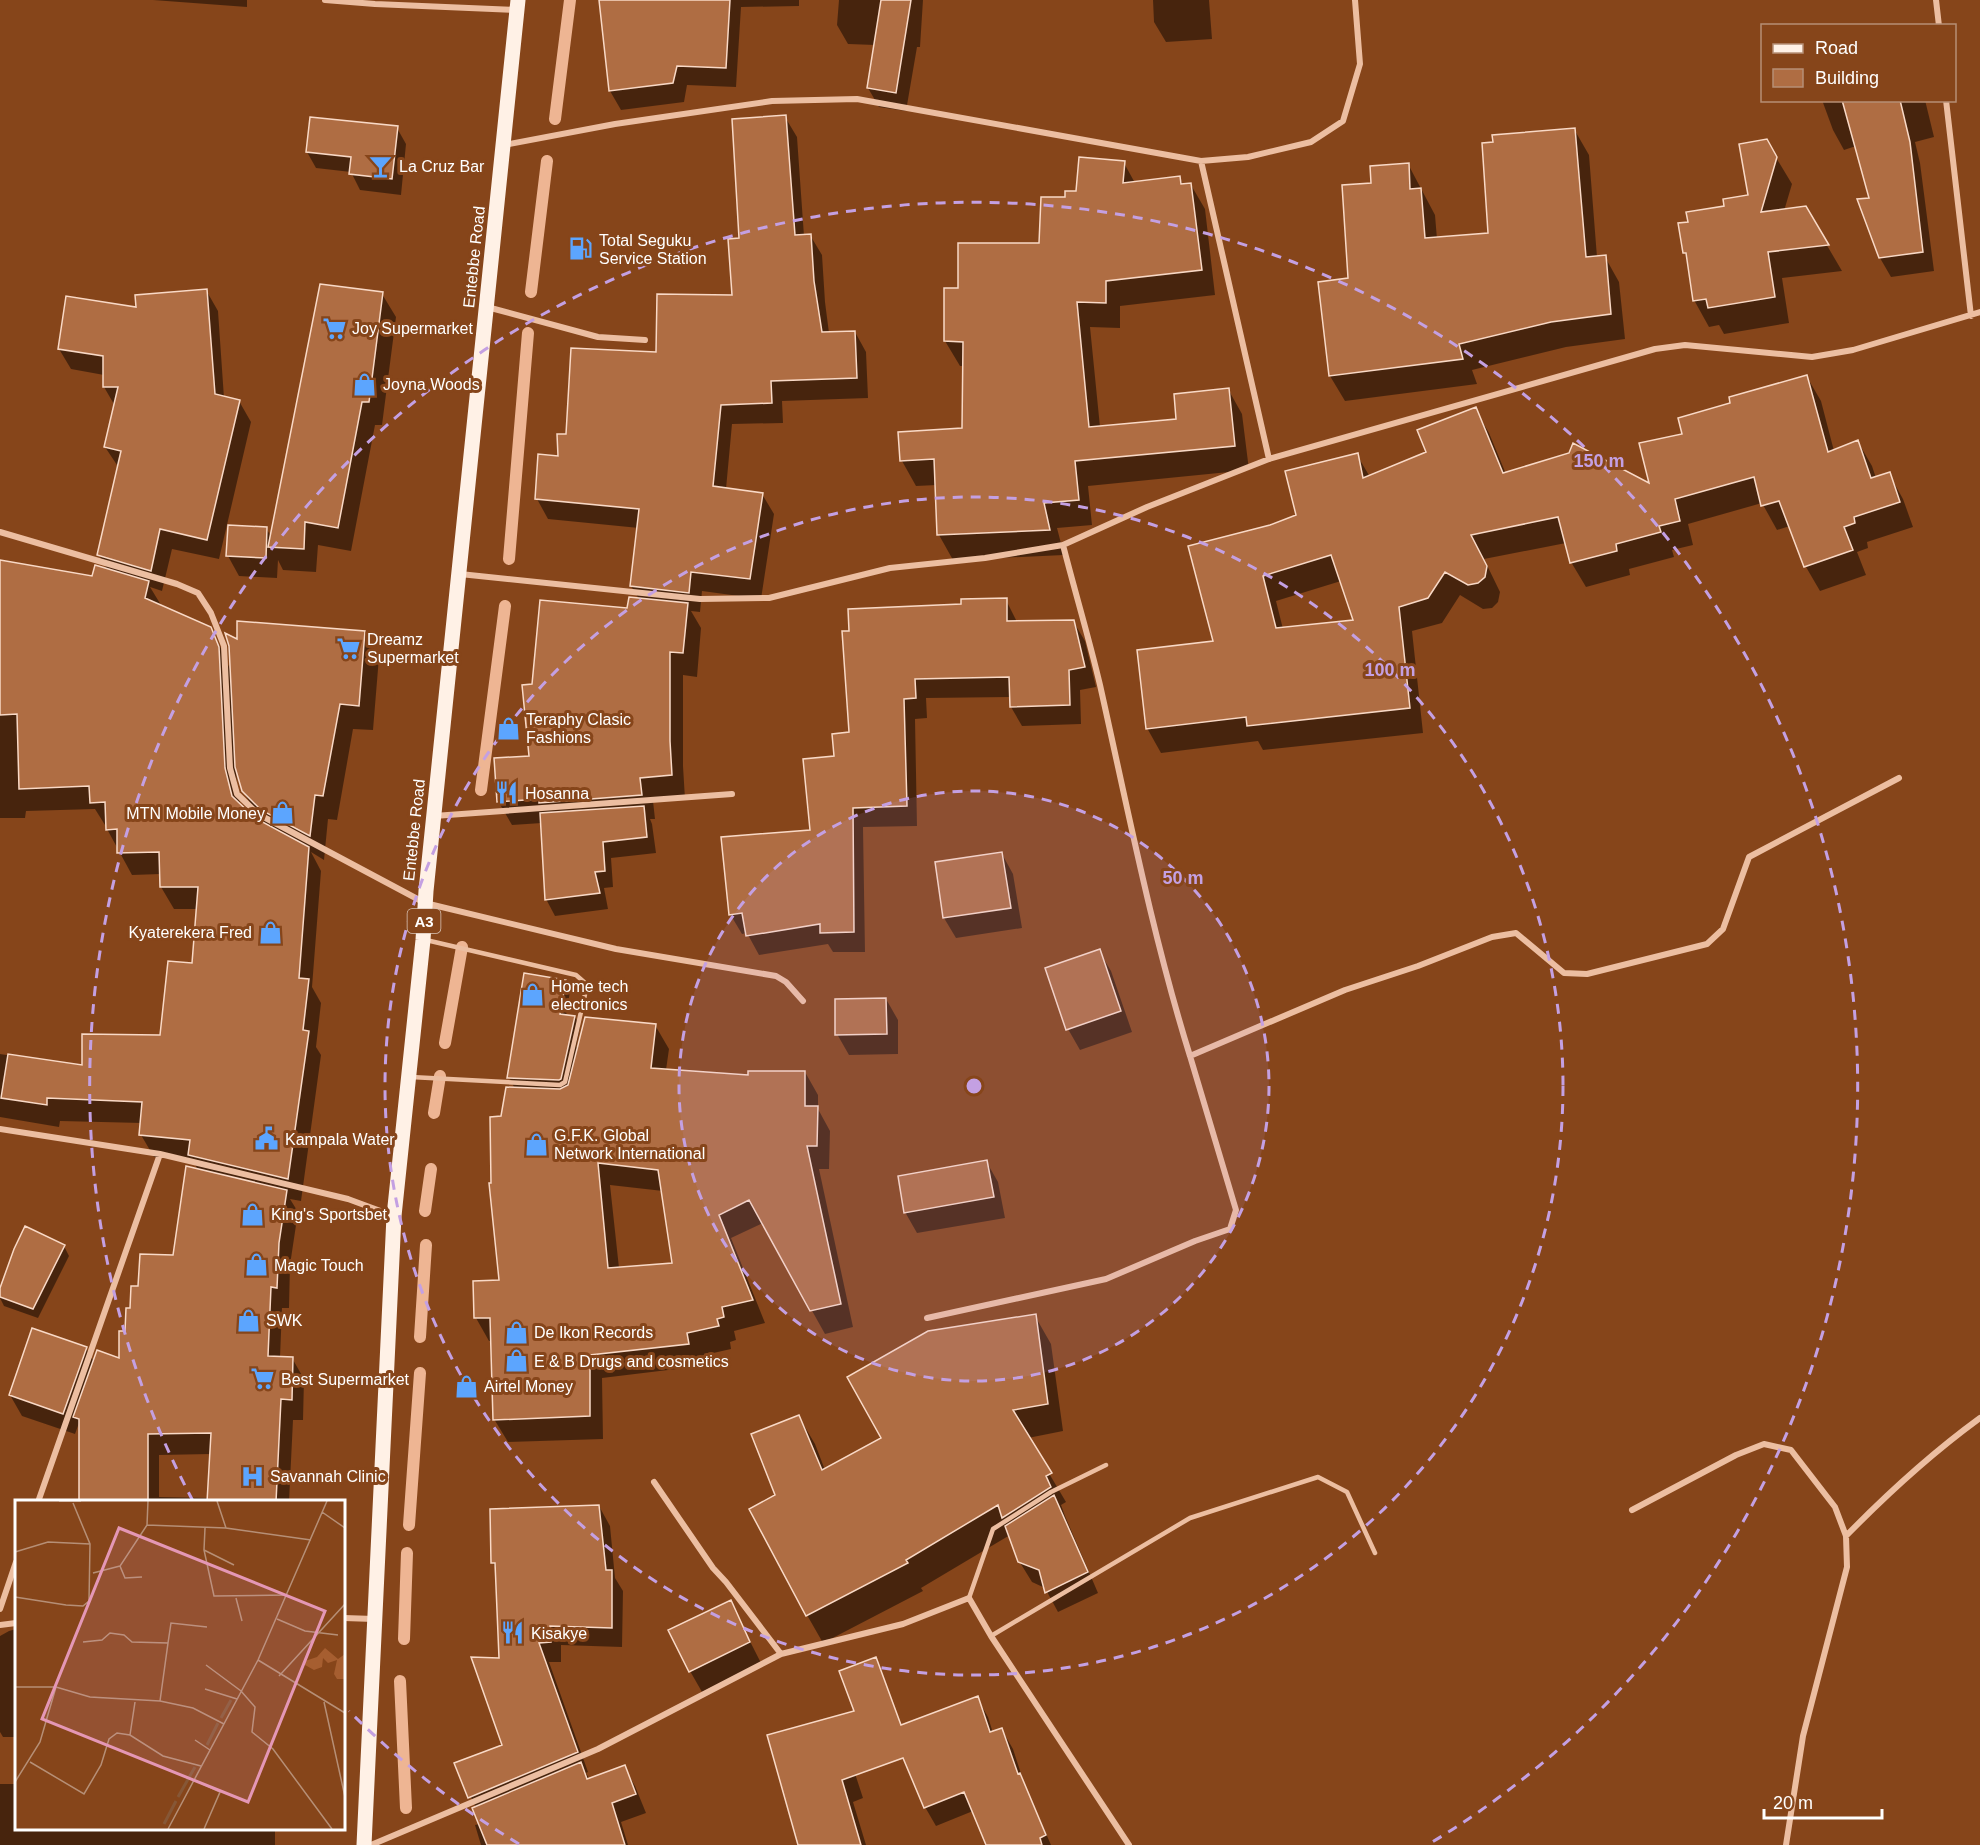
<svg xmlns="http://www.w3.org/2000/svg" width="1980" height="1845" font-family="Helvetica,sans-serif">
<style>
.shadow{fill:#0007;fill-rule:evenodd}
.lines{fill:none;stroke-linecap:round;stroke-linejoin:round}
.stream{stroke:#eeb593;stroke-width:12}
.building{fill:#af6d43;stroke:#f9d9c6;stroke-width:1.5;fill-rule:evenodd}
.lane{stroke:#ecbea1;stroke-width:4.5}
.street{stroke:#ecbea1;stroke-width:6}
.primary{stroke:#fff1e6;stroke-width:15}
.ring{fill:none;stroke:#c4a0e2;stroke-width:3;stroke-dasharray:10 8}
.labels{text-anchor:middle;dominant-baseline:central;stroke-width:6;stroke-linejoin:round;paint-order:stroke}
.shield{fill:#86451a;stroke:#dbc7ba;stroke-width:1.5}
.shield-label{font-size:15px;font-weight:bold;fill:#fff}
.poi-label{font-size:16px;fill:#fff;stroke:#86451a;text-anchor:start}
.street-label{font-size:16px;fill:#fff;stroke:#86451a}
.inset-river{fill:none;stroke:#865736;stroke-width:3}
.inset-road{fill:none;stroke:#b68f76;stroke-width:1.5}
.view{fill:#e497b5;fill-opacity:0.15;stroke:#e497b5;stroke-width:3}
.inset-edge{fill:none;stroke:#fff;stroke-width:3}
.centre{fill:#c4a0e2;stroke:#86451a;stroke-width:3}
.ring-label{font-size:18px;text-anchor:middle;font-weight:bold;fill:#c4a0e2;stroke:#86451a;stroke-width:6;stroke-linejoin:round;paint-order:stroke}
</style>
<rect width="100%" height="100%" fill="#86451a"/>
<path class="shadow" d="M153,0H247V7Z
M605,0H799V6L741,7L736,87L687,85L684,102L621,110L610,91L602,8Z
M839,0H923L920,47H917L906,111L879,107L868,88L875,45L848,44L837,25Z
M1153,0H1209L1212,39L1166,42L1154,22Z
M1822,100H1925L1934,137L1915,142L1920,163L1934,271L1891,277L1880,258L1871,199L1856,146L1844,150L1833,130Z
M785,117L797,137L804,236L810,235L822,255L825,302L829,333L855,332L866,352L868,398L782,401L783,423L732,424L726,489L762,494L774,514L761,599L702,591L700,612L691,611L701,628L697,677L683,675V766L685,799L653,801L655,819H650L652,824L656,853L611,858L613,887L604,888L608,909L555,916L546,899L542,823L512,825L498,801L530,757L533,685L639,599L631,586L639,528L548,519L537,499L559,457L568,436L658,354L733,297L741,239Z
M397,128L406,144L401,195L360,190L351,172L316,168L307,152Z
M1574,129L1589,155L1597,257H1605L1619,282L1625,339L1566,347L1472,370L1477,384L1345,401L1330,376L1350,280L1373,184L1408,164L1435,215L1437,239L1490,234Z
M1766,141L1792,184L1784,211L1805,208L1842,271L1782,278L1789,323L1724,334L1719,325L1709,327L1694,300L1688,258L1685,253L1689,223L1750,196Z
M1124,163L1135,183L1179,178L1184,186L1191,185L1205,209L1215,295L1120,306V328L1090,327L1100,427L1178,420L1228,389L1242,414L1249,470L1088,486L1092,525L1057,528L1064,555L953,560L939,535L937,485L916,486L902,461L900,433L964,429V366H960L945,341L960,289L1041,244L1067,199Z
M206,290L218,311L224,398L239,401L251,422L219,559L172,549L162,591L150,587L161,605L210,629L223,652L231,672L238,641L364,633L379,657L373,730L353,729L337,820L328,819L324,860L311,852L321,871L312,987L321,1003L316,1047L321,1055L301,1201L290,1199L298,1212L290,1265L289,1308H282L280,1358H292L304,1379L303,1420H293L289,1502H80L81,1427L79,1423L75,1434L22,1416L10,1395L86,1348L94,1362L121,1360L132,1310L140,1287L174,1257L198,1170L193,1161L154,1157L141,1135L142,1123L60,1121L59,1127L0,1117V1054L83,1067L161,1036L194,965L198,909H174L161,887V874L132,875L107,829V825H105L95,809L26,811L25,818H0V561L93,578L108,571L99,555L119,468L105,447L115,406L104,387V375L71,369L59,349L138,309ZM236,769L243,791L258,816L268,826L254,820L241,806L237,792ZM211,1454L209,1498L159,1497V1455Z
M382,294L396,317L382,425H375L351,551L318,545L316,572L283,570L278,560L277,578L239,576L228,556L266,528L272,538Z
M1807,377L1821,401L1834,451L1858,442L1872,466L1876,478L1889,474L1903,499L1913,527L1867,542L1868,548L1857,552L1866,575L1820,591L1806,567L1790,526L1777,530L1762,503L1688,524L1693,545L1672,550L1674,557L1629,569L1630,575L1586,587L1571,562L1566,543L1484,559L1500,592L1498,602L1492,608L1483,609L1460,595L1442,623L1412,631L1423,733L1263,750L1258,741L1161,753L1147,728L1215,643L1270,526L1298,516L1357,455L1370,477L1428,453L1475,409L1489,433L1506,474L1651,486L1684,435L1732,404ZM1341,581L1355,621L1283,629L1276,601Z
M1006,600L1017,622L1073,621L1085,641L1096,687L1080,690L1081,724L1022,726L1011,707V697L926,698L927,718L915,719L917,826L863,827L865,952H833L828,944L759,955L747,933L742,934L730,914L812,832L835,757L851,734L963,605Z
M1002,854L1013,874L1022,928L956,938L944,918Z
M1099,951L1111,971L1132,1032L1080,1050L1068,1029Z
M565,981L570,991L566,1016L575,1017L580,1027L576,1047L655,1025L669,1049L666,1070L750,1077L805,1072L818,1095V1109L830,1131L829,1169H819L853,1327L825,1334L763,1223L731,1238L765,1323L734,1331L736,1340L730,1342L731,1349L700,1356L701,1366L602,1378L603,1439L508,1442L494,1419L492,1341H489L476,1318L500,1281L492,1184L502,1118L515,1089L509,1077ZM610,1185L663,1191L674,1264L619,1268Z
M886,999L898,1020V1054L849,1055L837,1034Z
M986,1161L998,1182L1005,1218L917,1233L905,1212Z
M64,1246L69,1256L38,1318L4,1306L0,1298V1292Z
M1035,1316L1051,1344L1063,1431L1028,1438L1066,1502L1061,1505L1065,1516L1098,1593L1058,1612L1045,1588L1032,1582L1019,1561L1010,1535L921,1588L923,1591L823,1643L807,1615L777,1495L799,1417L815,1444L825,1470L883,1438Z
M599,1506L610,1526L615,1578L623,1591L622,1647L561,1645V1662H549L588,1772L586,1773L590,1780L624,1767L635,1786L646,1813L621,1822L628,1845H481L475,1825L480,1824L476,1808L456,1764L504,1745L497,1570L493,1563Z
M730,1602L761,1663L702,1692L690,1671Z
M16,1629V1737H3L0,1732V1636L9,1631Z
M977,1698L988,1717L993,1733L1002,1730L1013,1749L1024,1783L1051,1845H987L973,1811L936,1826L925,1807Z
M844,1740L863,1798L853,1802L866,1845H800Z
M0,1784H16V1828H275V1845H0Z"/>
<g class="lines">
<path class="stream" d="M555,119L570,0
M531,292L547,161
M509,559L528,333
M481,790L505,606
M445,1043L462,947
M434,1113L440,1076
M425,1211L431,1169
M420,1337L426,1245
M409,1525L420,1373
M404,1639L407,1553
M400,1681L406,1808"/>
</g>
<path class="building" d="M599,0H730L726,68L677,66L673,83L609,91Z
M881,0H911L896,93L867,88Z
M1842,100H1900L1910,142L1923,252L1879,258L1857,199L1869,198Z
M786,115L795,235L811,234L814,281L822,332L855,331L857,378L771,381L772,403L721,405L713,486L763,493L750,579L691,572L689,593L630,586L639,509L535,499L538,454L558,456L557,434H566L571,348L656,352L657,294L732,295L728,239L739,238L732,119Z
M310,117L398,126L392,179L349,174L351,157L306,152Z
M1575,128L1586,257L1606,255L1611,314L1551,322L1459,344L1463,359L1329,376L1318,282L1348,278L1342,185L1371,183L1370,166L1409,163L1410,189L1421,188L1425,238L1488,233L1482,143L1493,142L1492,135Z
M1767,139L1777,157L1761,212L1806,206L1829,245L1768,252L1775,297L1708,308L1706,299L1693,301L1686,253H1683L1678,223L1688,222L1686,212L1724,206L1723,199L1748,195L1739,144Z
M1079,157L1125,161L1123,183L1180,176L1181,184L1191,183L1202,270L1106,281V303L1077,302L1089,427L1176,419L1174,394L1229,388L1235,446L1075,461L1079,500L1044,503L1050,530L937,535L934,459L900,461L898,432L962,428L963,342L944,341V288H958V243H1039L1041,197H1065V191H1076Z
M320,284L383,292L369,402H362L338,528L305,522L304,549L268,547Z
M207,289L215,394L240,400L207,540L160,529L151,571L97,555L121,451L104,447L118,387H103V356L58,349L66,296L136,307L135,295Z
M1807,375L1828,452L1858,440L1871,478L1890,472L1900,502L1854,517L1855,523L1844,527L1853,550L1804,567L1779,501L1761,506L1754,477L1675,499L1680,521L1659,526L1661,532L1616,544L1617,551L1570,563L1558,517L1471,535L1487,566L1485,577L1478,583L1468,585L1445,572L1428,598L1399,607L1410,708L1247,726L1246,717L1146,729L1137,650L1213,641L1188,546L1270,525L1296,515L1285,471L1358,453L1363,478L1426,452L1417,430L1476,407L1503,473L1569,453L1573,443L1649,483L1639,443L1682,434L1678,418L1730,403L1729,397ZM1331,555L1353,620L1276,628L1263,576Z
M228,525L267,527L266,558L226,556Z
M0,560L92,576L95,565L149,581L145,598L211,627L219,647L225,768L232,796L255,818L309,847L299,978L309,979L303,1030L309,1031L288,1179L188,1155L190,1140L139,1135L142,1102L47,1098V1105L1,1098L8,1054L82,1065V1034L160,1035L168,961L192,963L198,887H160L159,852L117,853V829L106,830L105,802L90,803L89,786L19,789L17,714L0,715Z
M629,597L688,603L683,653L670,652V741L672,775L640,778L642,795L539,803V799L497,802L494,758L529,756L522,685L532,684L540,600L627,608Z
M1007,598V621L1074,620L1085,667L1069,670L1070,705L1010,707L1009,677L915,679L916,698L904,699L907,806L853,808L854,932L820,933V924L746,936L742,913L729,915L721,837L810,830L803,759L834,756L832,734L849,732L842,631H849L848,609L961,604V599Z
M237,621L365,631L359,706L340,704L323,796L315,795L310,836L261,810L242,791L235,767L229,646L225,633L237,639Z
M644,806L647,837L603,842L605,871L595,872L600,893L545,900L540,813Z
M1002,852L1011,908L943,918L935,862Z
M1100,949L1121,1011L1066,1030L1045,968Z
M524,973L566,980L560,1014L575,1016L561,1079L559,1080L507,1078Z
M886,998L887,1034L835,1035V999Z
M585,1017L656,1024L651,1068L748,1075V1071H805V1106H818L817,1146H807L841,1304L810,1311L749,1200L719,1215L753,1300L722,1307L724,1317L717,1319L719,1326L687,1333L689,1344L590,1355V1416L493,1420L490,1318H474L473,1281L499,1280L489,1183H491L490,1117L501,1116L506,1087L560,1089L568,1085ZM598,1163L658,1170L672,1263L608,1268Z
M987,1160L994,1197L904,1213L898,1176Z
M186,1166L287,1190L279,1243L277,1288L271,1287L268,1356L293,1357L292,1400L281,1399L276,1502H207L211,1433L148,1434V1502H79V1419L73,1417L97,1350L119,1358V1331H125L126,1308H130L131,1286H138L140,1254L173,1255Z
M25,1226L65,1245L33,1309L0,1297V1288L14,1249Z
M1036,1314L1048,1404L1013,1410L1052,1473L1046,1476L1051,1487L1002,1518L998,1505L906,1560L908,1563L806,1616L749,1509L775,1495L751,1434L799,1415L822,1470L881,1438L847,1377L928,1331Z
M32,1328L87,1347L63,1414L9,1395Z
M1054,1495L1088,1572L1045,1593L1039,1570L1018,1562L1005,1526Z
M599,1505L606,1570H612V1628L550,1626L551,1642L539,1643L578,1752L468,1798L454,1763L502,1745L471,1657L499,1658L495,1563H491L490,1509Z
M731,1600L750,1642L689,1672L668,1630Z
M876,1657L901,1725L978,1696L990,1732L1002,1728L1018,1774L1020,1773L1046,1835L1040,1838L1042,1845H986L964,1792L924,1808L903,1758L842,1780L861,1845H798L767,1735L854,1711L839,1671Z
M581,1762L587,1779L625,1765L636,1794L612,1803L625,1845H487L472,1808Z"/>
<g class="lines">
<path class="lane" d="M411,1077L560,1085L565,1082L586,990L584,982L576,975L426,940
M969,1598L993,1529L1051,1492L1106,1465
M991,1636L1190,1518L1318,1477L1347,1492L1375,1553"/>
<path class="street" d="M325,0L375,4L517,10
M1936,0L1939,26
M1946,100L1971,316
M504,145L615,124L772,101L857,99L1201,161L1248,157L1311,142L1343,121L1360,64L1355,0
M1201,161L1269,459
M487,307L598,337L645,340
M0,532L177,584L198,593L211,613L224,646L230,768L237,794L258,814L425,903L616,949L776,976L786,982L803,1001
M1063,545C1075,592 1089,638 1100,685C1128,810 1152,934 1190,1056L1345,990L1418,966L1492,937L1516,933L1564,973L1587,974L1707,944L1723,929L1749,857L1899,778
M460,574L700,599L769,598L890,568L985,558L1063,545L1147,507L1269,459L1655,349L1685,345L1812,357L1853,350L1980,312
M434,816L732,794
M0,1129L160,1154L348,1199L394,1216
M927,1318L1106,1279L1195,1241L1230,1229L1236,1210L1190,1056
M654,1482L713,1568L726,1582L781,1654
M38,1502L160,1154
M1632,1510L1736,1455L1764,1444L1791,1450L1835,1507L1846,1536L1847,1567L1803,1736L1786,1845
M1846,1536C1888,1493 1932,1453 1980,1418
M0,1609L16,1562
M344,1618L374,1619
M0,1625L16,1623
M371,1845L598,1749L781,1654L903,1624L969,1598L991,1636L1129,1845"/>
<path class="primary" d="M364,1845L394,1216L423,940L426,891L518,0"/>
</g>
<circle cx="974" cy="1086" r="295" fill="#c4a0e2" fill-opacity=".12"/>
<g class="ring">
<circle cx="974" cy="1086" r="295"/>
<circle cx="974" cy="1086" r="589"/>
<path d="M519 1844A884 884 0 0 1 349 1711M193 1501A884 884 0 1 1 1429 1844"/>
</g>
<defs>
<symbol id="bar-bare" viewBox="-9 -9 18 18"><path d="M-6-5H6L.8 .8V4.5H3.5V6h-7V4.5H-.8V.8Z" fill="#5ca5fe" stroke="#86451a" stroke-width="2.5" paint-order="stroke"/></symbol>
<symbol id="fuel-bare" viewBox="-9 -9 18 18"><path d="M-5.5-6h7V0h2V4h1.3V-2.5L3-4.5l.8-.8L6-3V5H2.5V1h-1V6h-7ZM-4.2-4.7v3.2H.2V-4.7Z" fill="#5ca5fe" stroke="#86451a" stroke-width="2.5" paint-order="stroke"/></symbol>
<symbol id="supermarket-bare" viewBox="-9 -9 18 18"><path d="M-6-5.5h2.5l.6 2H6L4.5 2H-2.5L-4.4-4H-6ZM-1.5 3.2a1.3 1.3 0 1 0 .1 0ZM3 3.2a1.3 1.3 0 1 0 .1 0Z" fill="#5ca5fe" stroke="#86451a" stroke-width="2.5" paint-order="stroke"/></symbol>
<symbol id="shop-bare" viewBox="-9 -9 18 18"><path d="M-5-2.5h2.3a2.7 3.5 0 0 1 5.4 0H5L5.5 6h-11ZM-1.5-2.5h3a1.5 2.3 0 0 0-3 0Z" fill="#5ca5fe" stroke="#86451a" stroke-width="2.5" paint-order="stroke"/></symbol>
<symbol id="restaurant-bare" viewBox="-9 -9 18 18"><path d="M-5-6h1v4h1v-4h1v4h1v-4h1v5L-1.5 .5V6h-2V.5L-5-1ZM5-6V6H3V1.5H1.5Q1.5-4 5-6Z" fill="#5ca5fe" stroke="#86451a" stroke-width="2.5" paint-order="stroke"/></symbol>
<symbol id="civic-bare" viewBox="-9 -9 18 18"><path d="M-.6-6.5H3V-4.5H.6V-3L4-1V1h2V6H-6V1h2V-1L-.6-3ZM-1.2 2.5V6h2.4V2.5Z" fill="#5ca5fe" stroke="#86451a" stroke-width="2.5" paint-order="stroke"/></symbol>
<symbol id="hospital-bare" viewBox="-9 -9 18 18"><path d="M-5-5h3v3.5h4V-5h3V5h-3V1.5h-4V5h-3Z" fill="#5ca5fe" stroke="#86451a" stroke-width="2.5" paint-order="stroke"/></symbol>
</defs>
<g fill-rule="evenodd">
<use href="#bar-bare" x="364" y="150" width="33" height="33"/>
<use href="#fuel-bare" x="564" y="232" width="33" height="33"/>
<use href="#supermarket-bare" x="318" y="312" width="33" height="33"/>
<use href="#shop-bare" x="348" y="368" width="33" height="33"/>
<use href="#supermarket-bare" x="332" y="632" width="33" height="33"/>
<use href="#shop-bare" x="492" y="712" width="33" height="33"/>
<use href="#restaurant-bare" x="490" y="776" width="33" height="33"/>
<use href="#shop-bare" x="266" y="796" width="33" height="33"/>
<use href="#shop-bare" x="254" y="916" width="33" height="33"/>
<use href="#shop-bare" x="516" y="978" width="33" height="33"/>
<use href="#civic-bare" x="250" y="1122" width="33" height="33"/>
<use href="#shop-bare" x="520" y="1128" width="33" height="33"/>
<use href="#shop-bare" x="236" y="1198" width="33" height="33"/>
<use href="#shop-bare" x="240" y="1248" width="33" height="33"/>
<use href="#shop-bare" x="232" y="1304" width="33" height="33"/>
<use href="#shop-bare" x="500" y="1316" width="33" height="33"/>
<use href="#shop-bare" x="500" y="1344" width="33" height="33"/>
<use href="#supermarket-bare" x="246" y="1362" width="33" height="33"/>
<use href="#shop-bare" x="450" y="1370" width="33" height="33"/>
<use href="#hospital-bare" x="236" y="1460" width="33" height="33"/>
<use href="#restaurant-bare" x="496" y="1616" width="33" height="33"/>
</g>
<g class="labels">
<rect class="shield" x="407.5" y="909" width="33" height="24" rx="4.5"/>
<g class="shield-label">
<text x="424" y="921">A3</text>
</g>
<g class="poi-label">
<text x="399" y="166">La Cruz Bar</text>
<text x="599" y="240">Total Seguku<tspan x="599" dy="18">Service Station</tspan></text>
<text x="352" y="328">Joy Supermarket</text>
<text x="383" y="384">Joyna Woods</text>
<text x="367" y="639">Dreamz<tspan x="367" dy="18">Supermarket</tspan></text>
<text x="526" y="719">Teraphy Clasic<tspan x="526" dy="18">Fashions</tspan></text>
<text x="525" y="793">Hosanna</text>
<text x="265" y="813" text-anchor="end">MTN Mobile Money</text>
<text x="252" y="932" text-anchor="end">Kyaterekera Fred</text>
<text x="551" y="986">Home tech<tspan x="551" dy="18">electronics</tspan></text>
<text x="554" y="1135">G.F.K. Global<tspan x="554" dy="18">Network International</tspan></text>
<text x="285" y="1139">Kampala Water</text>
<text x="271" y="1214">King's Sportsbet</text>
<text x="274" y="1265">Magic Touch</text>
<text x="266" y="1320">SWK</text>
<text x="534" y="1332">De Ikon Records</text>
<text x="534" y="1361">E &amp; B Drugs and cosmetics</text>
<text x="281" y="1379">Best Supermarket</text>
<text x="484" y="1386">Airtel Money</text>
<text x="270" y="1476">Savannah Clinic</text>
<text x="531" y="1633">Kisakye</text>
</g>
<g class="street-label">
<text transform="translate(474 257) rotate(-84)">Entebbe Road</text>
<text transform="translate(414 830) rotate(-84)">Entebbe Road</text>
</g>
</g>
<g transform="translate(15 1500)">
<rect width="330" height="330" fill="#86451a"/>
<path d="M310,148L323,159L330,154V179H322L319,174L322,160L313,163L308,158L307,167L299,170L290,165V161L302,157Z" fill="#a65e30"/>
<path class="inset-river" d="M206,218L216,200M192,245L203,223M163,297L180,267M149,324L161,301"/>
<path class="inset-road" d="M44,1H66M202,1L211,28L296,40M307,12L330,28M132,25L133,1M190,28L189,50L199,96L272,95M189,50L219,65M0,52L33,42L75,44M78,73L105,66M127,77L110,78L105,66L132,25L211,28M0,97L51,105L68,106L74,101L75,44L58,3M221,98L227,121M262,119L290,131L323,135M68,142L87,140L95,133L109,135L117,142L153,143L145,201M153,143L156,123L192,127M243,160L330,213M191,165L226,191L240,207L237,232L258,249L317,329M264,176L330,104M0,187H41L75,197L145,201L178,208L209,224M190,189L222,199M309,202L330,297M115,235L120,202M180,240L195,250M15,262L69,294L86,265L94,239L102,233L115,235L148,256L186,266M179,280L205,292L189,329M0,282L25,242L41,187M153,329L243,160L312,1"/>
<path class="view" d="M104,28L310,111L233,302L27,219Z"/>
<rect width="330" height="330" class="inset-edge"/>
</g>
<circle cx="974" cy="1086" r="9" class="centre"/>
<g class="ring-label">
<text x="1599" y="467">150 m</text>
<text x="1390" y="676">100 m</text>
<text x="1183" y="884">50 m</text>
</g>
<rect x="1761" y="24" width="195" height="78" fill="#86451a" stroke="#b68f76" stroke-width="1.5"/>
<rect x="1773" y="44" width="30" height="9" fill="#fff1e6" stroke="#b68f76" stroke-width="1.5"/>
<text x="1815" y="54" font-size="18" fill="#ffffff">Road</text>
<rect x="1773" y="69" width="30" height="18" fill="#af6d43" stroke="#b68f76" stroke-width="1.5"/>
<text x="1815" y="84" font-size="18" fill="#ffffff">Building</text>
<path d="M1764 1809v9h118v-9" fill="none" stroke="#ffffff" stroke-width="3"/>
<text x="1773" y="1809" font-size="18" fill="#ffffff" stroke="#86451a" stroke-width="4.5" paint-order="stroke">20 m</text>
</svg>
